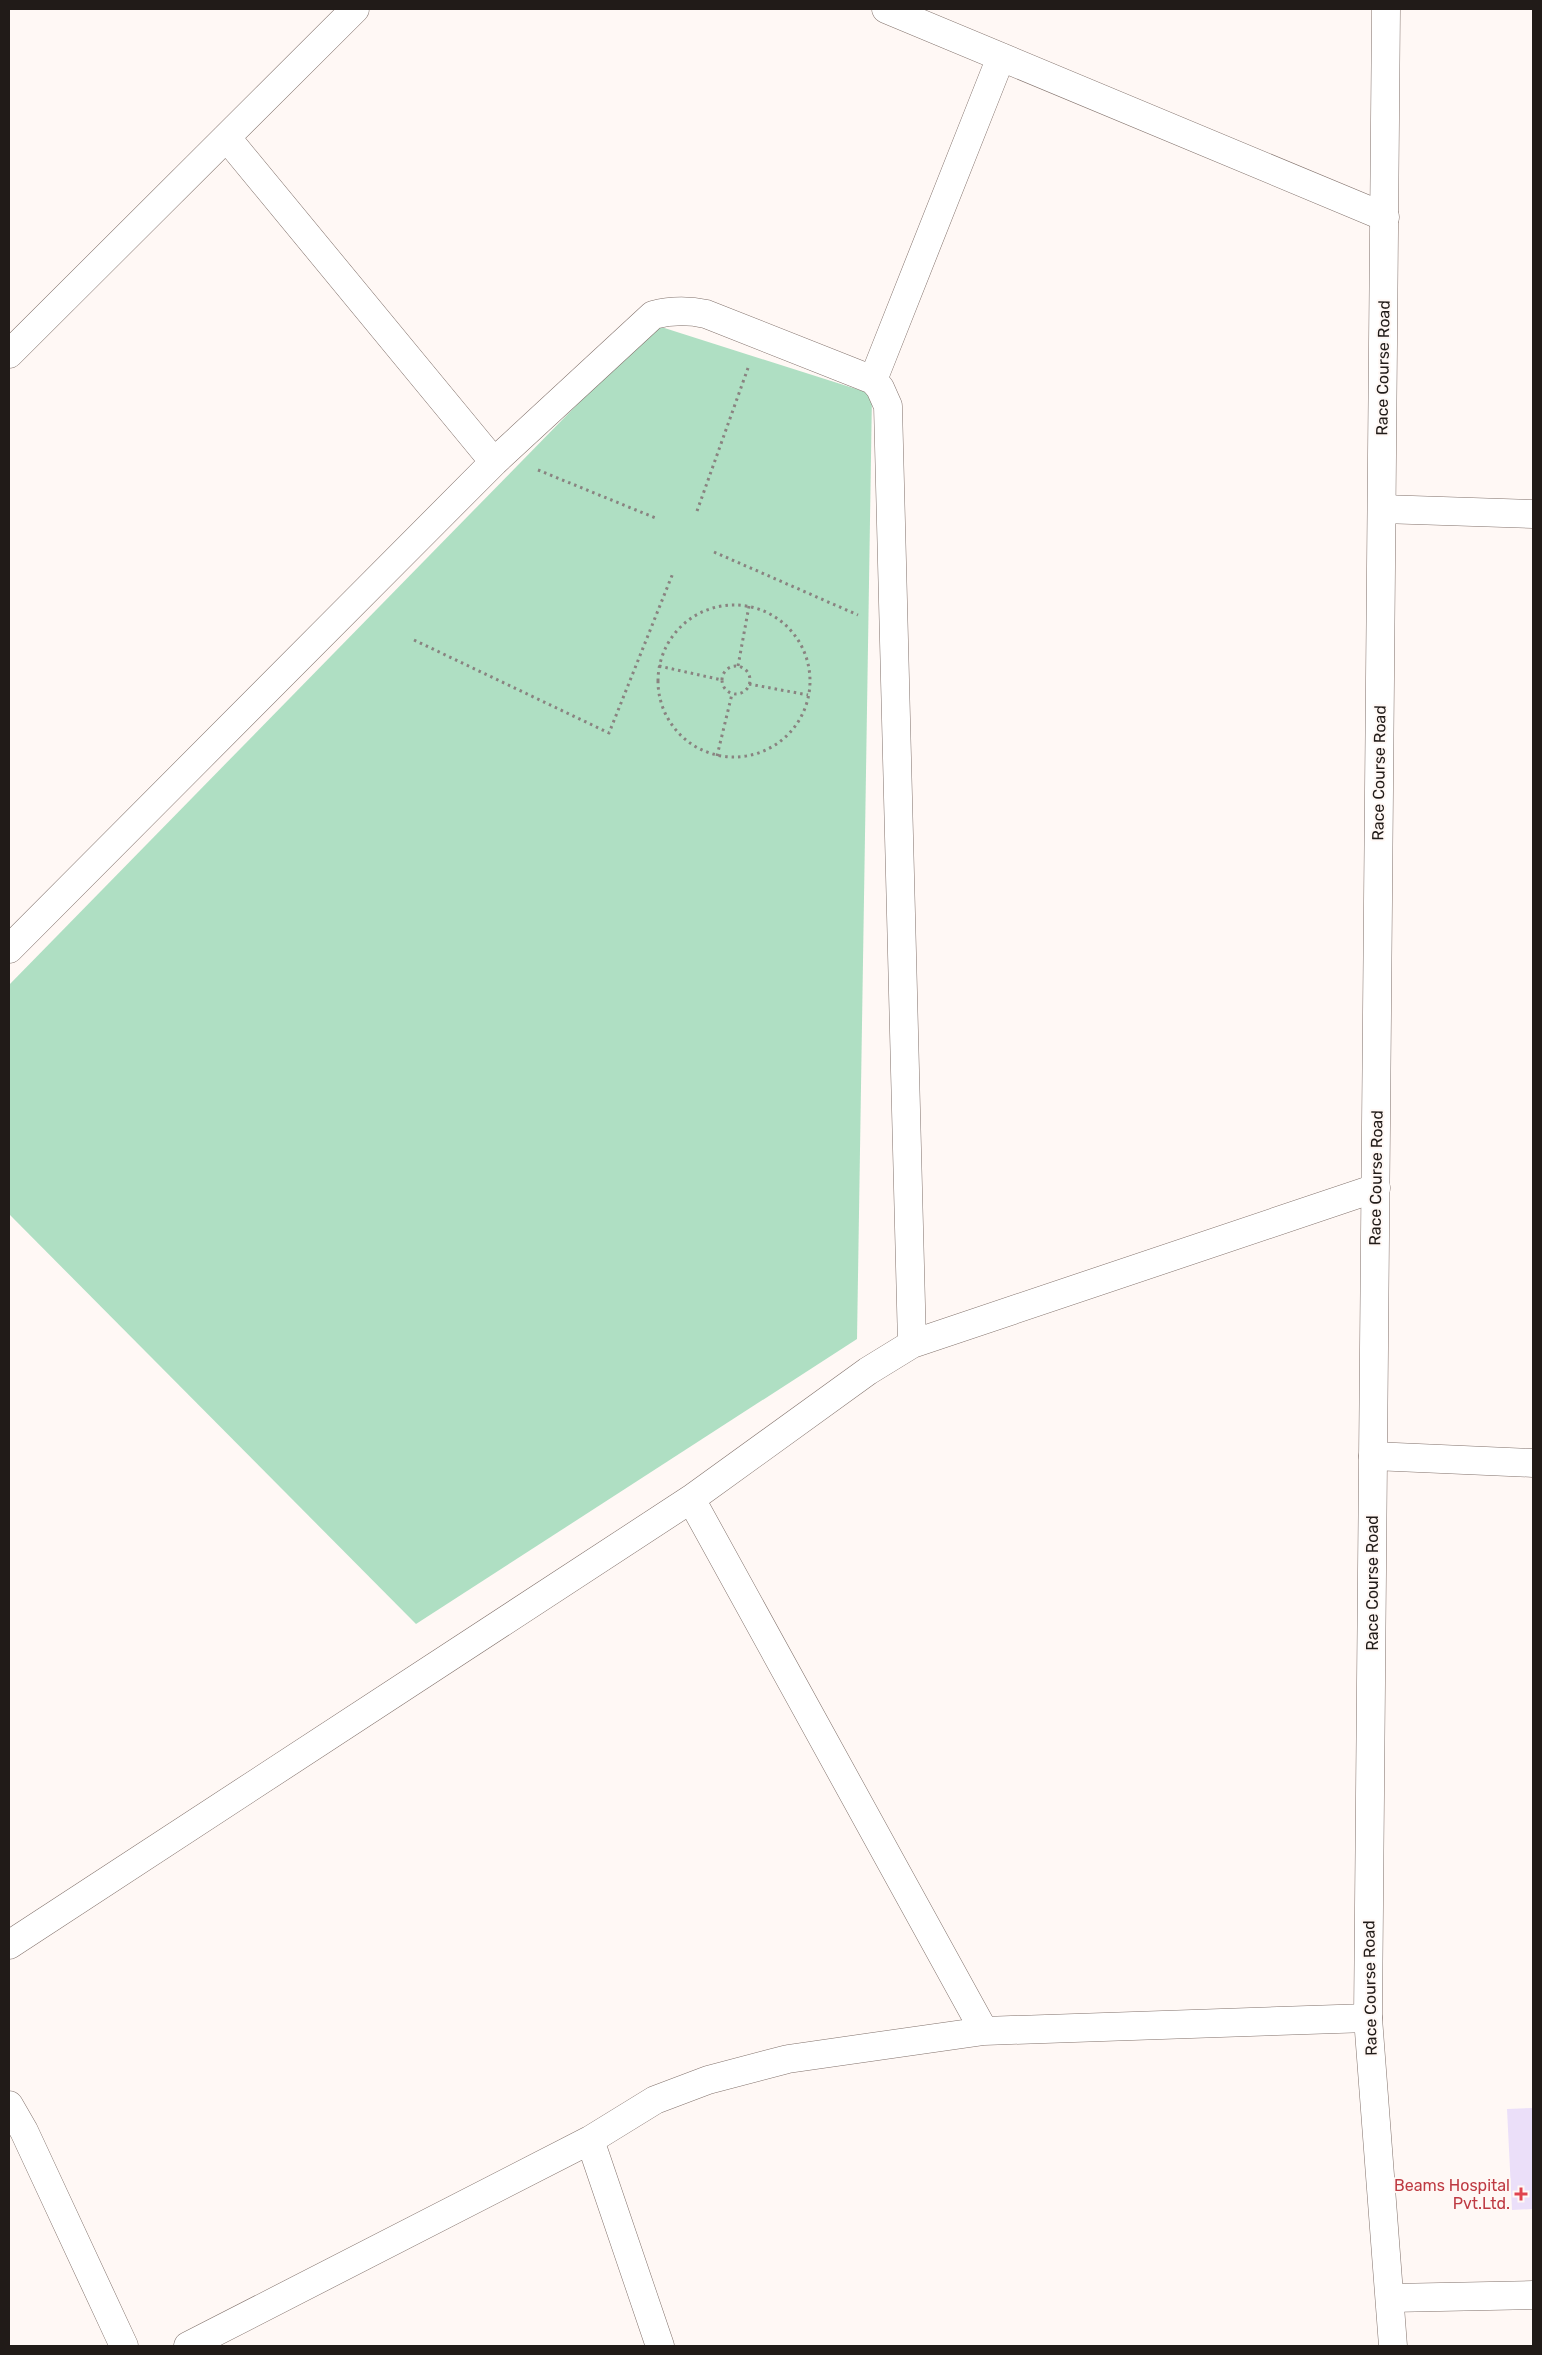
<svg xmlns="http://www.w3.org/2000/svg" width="1542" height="2355" font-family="Rubik,sans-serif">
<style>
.green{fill:#afdfc3}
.building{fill:#ebdff9}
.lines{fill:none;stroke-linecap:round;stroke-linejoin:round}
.minor-casing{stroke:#82726c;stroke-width:29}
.tertiary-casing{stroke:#82726c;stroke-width:29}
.path{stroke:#898380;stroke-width:3;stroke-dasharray:2.5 4;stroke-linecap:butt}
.minor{stroke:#fff;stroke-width:28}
.tertiary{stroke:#fff;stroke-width:28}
.health-dot{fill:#e0444e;stroke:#fff8f5;stroke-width:2}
.labels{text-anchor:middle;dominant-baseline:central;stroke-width:4;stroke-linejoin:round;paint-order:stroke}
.street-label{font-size:16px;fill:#211b18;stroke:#fff8f5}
.health-label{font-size:16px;fill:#be3a42;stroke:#fff8f5;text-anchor:end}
</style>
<rect width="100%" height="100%" fill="#fff8f5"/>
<path class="green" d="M655,325L872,394L857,1339L416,1624L9,1214V985Z"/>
<path class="building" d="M1533,2108V2209L1512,2210L1507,2109Z"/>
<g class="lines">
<defs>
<path id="minor" d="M886,9L1385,217
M227,138L494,462
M9,354L355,9
M873,380L1001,57
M1382,509L1533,514
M9,949L494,462L653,315C672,310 688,310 706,314L873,380L880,388L888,406L912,1344
M1373,1456L1533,1463
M691,1499L984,2031
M9,1945L691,1499L868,1371L912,1344L1376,1188
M9,2105L24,2131L124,2346
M590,2140L660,2346
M1391,2298L1533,2295
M188,2346L590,2140L655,2100L708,2080L788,2059L984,2031L1368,2018"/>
<path id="tertiary" d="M1386,9L1368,2018L1393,2346"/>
</defs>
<use href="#minor" class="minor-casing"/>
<use href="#tertiary" class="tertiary-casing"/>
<path class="path" d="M538,470L658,519
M697,511L748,368
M714,552L858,615
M658 681a76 76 0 1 1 152 0a76 76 0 1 1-152 0Z
M414,640L609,733L673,573
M659,666L722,680
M738,666L749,606
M722 680a14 14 0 1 1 28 0a14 14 0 1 1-28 0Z
M749,684L808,695
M717,756L732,694"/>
<use href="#minor" class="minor"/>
<use href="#tertiary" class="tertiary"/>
</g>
<path class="health-dot" d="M1518.5 2186.5h5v5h5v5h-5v5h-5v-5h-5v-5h5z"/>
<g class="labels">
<g class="street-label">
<text transform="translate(1383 368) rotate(-89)">Race Course Road</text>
<text transform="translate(1379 773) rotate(-89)">Race Course Road</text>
<text transform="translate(1376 1178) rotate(-89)">Race Course Road</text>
<text transform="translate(1372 1583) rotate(-90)">Race Course Road</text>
<text transform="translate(1370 1988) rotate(-91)">Race Course Road</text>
</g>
<g class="health-label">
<text x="1510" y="2185">Beams Hospital<tspan x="1510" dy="18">Pvt.Ltd.</tspan></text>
</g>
</g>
<rect width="1542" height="2355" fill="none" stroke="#211b18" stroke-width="20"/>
</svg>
